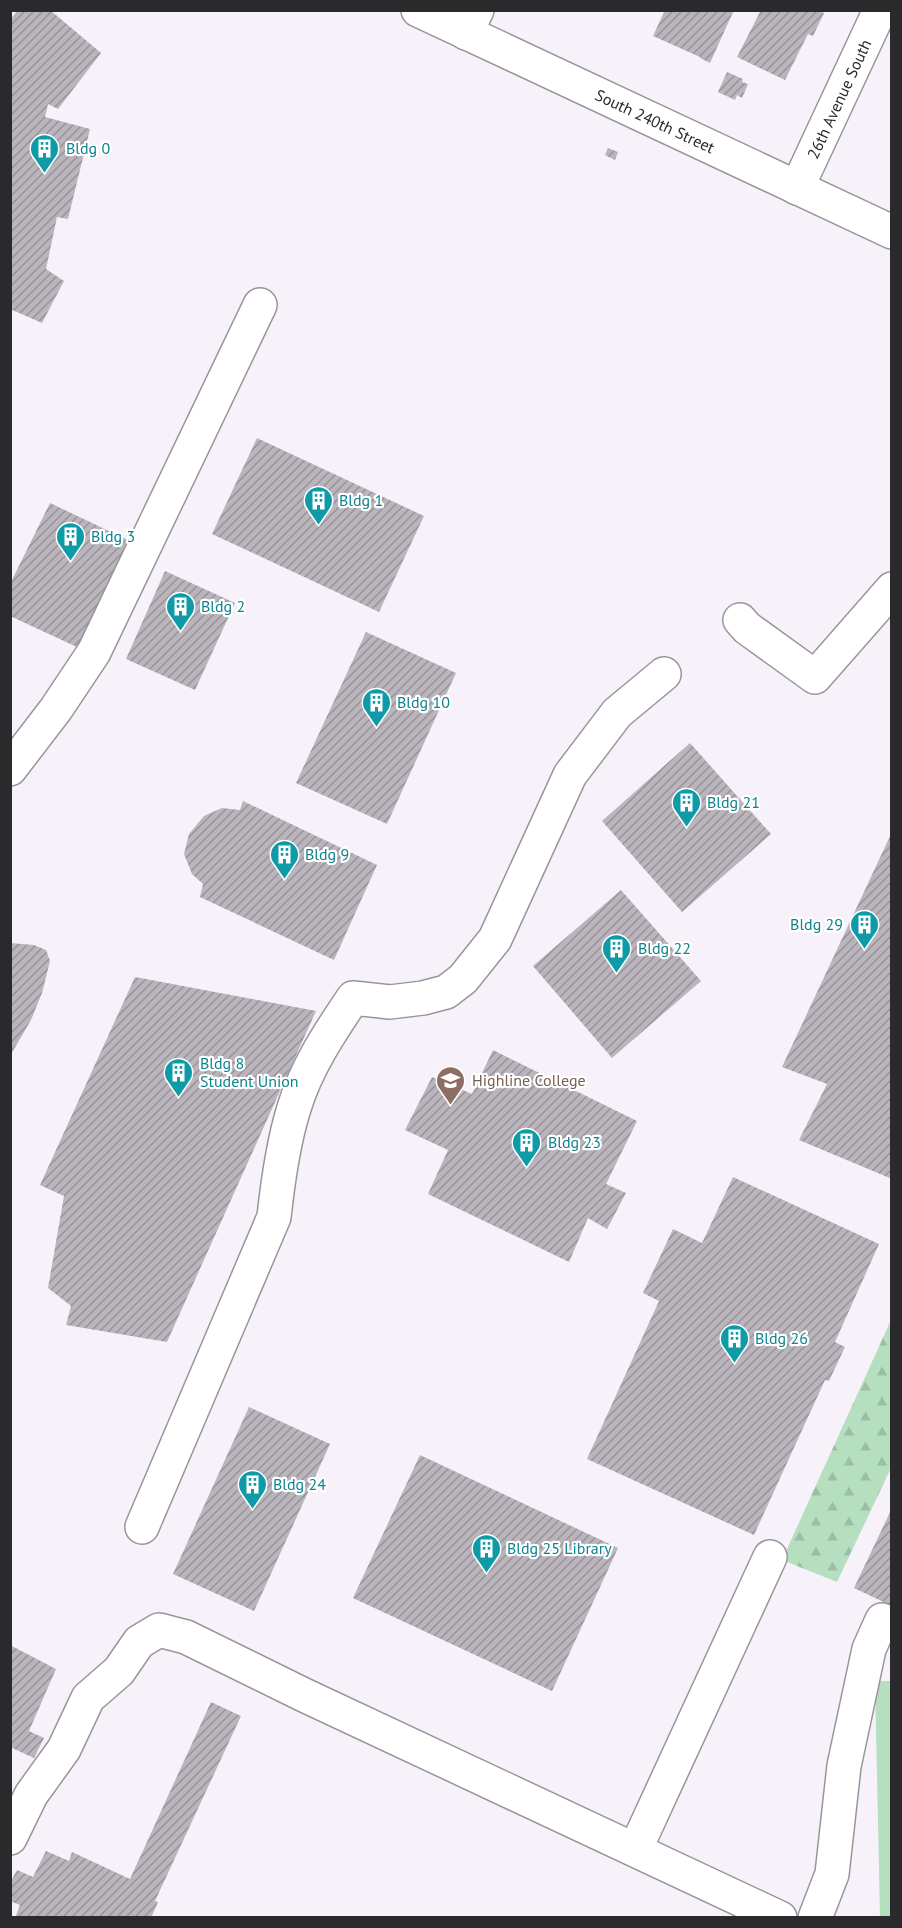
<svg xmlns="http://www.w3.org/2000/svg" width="902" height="1928" font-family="'PT Sans',sans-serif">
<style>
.forest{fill:url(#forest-firs)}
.pitch{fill:#b5dfbf}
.building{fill:url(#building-hatch)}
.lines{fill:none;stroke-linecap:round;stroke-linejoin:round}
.minor-casing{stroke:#99959b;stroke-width:36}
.major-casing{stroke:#99959b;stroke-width:36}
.minor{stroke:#fff;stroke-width:33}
.major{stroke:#fff;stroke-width:33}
.labels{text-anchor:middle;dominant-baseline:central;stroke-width:4.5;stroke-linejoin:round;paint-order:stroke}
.street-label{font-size:16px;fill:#2a292b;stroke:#fff}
.culture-label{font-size:16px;fill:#0d838f;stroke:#fff;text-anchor:start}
.education-label{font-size:16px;fill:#785e54;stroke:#fff;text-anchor:start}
</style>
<defs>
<pattern id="forest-firs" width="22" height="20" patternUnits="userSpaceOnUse" patternTransform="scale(1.5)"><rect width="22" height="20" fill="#b5dfbf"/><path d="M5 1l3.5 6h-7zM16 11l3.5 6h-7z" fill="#9cbfa4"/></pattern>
<pattern id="building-hatch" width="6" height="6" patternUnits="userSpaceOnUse" patternTransform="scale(1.5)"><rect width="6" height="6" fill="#bab5bc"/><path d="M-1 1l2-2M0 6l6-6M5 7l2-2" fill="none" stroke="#979399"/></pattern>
</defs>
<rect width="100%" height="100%" fill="#f7f2fa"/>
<path class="forest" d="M891,1320V1468L837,1582L782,1560Z"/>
<path class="pitch" d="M875,1681H891V1917H880Z"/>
<path class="building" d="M18,10H50L101,53L58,109L48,104L45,117L90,129L68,219L57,217L46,269L64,281L42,323L10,309V20Z
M665,10H734L710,63L700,58V57L653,36Z
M761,10H818L824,13L813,36L808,34L785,80L737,57Z
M727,72L743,79L742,82L748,84L742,98L737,95L735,100L718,92Z
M608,148L618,152L615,160L605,155Z
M257,438L424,516L379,612L212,534Z
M50,503L130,541L79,648L10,616V584Z
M165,571L235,603L195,690L126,659Z
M366,632L456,673L387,824L296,783Z
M690,743L771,834L682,912L602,821Z
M243,801L377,865L334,960L200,897L203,884L192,874L184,854L189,834L204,816L222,808L240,810Z
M892,832V1179L799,1140L827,1084L782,1067Z
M621,890L701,981L612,1058L533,966Z
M10,943L34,945L46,950L50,961L42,993L31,1020L10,1056Z
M135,977L316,1011L167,1342L66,1325L71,1306L48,1288L64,1196L40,1185Z
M493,1050L637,1121L606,1184L626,1193L607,1229L588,1218L569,1262L428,1194L448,1150L405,1130L432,1077L472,1094Z
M733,1177L879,1244L835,1342L845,1347L829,1381L825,1380L754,1535L587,1459L659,1301L643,1293L673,1229L702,1243Z
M249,1407L330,1444L254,1611L173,1574Z
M420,1455L618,1548L552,1691L353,1598Z
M892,1508V1606L854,1588Z
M10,1645L56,1669L29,1731L44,1738L34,1758L10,1747Z
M211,1702L241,1716L155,1901L158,1902L151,1918H15L20,1905L10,1901V1883L17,1870L33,1877L46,1851L69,1861L72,1852L130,1879Z"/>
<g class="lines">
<defs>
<path id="minor" d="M466,33L477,10
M797,188L880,10
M740,620L747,628L815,677L892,589
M10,769L56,709L94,652L260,305
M142,1527L274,1217C278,1180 283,1143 294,1108C306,1068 330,1032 353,998L390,1002L423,998L446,992L463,979L495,939L570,775L617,713L664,674
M10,1838L31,1795L64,1749L88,1698L119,1671L139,1642L159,1630L186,1637L304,1695L780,1918
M635,1850L770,1557
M815,1918L832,1874L844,1766L869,1649L882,1620L892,1625"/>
<path id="major" d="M418,10L892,232"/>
</defs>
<use href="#minor" class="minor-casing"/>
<use href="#major" class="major-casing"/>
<use href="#minor" class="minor"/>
<use href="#major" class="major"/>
</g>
<defs>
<symbol id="building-pin" viewBox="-11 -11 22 30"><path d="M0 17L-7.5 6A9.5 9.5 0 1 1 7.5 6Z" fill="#0f9aa8" stroke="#fff"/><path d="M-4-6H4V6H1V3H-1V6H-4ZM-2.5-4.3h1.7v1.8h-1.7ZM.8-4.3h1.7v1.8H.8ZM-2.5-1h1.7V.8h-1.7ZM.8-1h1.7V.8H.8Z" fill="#fff"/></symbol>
<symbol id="university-pin" viewBox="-11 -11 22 30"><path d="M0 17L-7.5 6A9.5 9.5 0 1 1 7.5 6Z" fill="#8d6e63" stroke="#fff"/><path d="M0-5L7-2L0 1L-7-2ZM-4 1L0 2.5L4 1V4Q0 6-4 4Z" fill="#fff"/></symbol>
</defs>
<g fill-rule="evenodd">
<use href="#building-pin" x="28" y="132" width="33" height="45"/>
<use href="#building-pin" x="302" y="484" width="33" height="45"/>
<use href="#building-pin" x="54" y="520" width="33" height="45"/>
<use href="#building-pin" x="164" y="590" width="33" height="45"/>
<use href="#building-pin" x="360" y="686" width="33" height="45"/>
<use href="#building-pin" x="670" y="786" width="33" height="45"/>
<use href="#building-pin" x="268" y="838" width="33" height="45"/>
<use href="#building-pin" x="848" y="908" width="33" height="45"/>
<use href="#building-pin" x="600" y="932" width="33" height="45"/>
<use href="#building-pin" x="162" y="1056" width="33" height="45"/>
<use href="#university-pin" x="434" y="1064" width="33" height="45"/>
<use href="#building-pin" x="510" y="1126" width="33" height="45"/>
<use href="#building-pin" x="718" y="1322" width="33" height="45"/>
<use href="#building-pin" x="236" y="1468" width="33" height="45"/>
<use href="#building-pin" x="470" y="1532" width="33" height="45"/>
</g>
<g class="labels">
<g class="street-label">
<text transform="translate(839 99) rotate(-65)">26th Avenue South</text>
<text transform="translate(655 121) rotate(25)">South 240th Street</text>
</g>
<g class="culture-label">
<text x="66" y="148">Bldg 0</text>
<text x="339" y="500">Bldg 1</text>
<text x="91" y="536">Bldg 3</text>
<text x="201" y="606">Bldg 2</text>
<text x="397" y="702">Bldg 10</text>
<text x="707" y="802">Bldg 21</text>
<text x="305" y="854">Bldg 9</text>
<text x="843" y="924" text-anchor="end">Bldg 29</text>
<text x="638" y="948">Bldg 22</text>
<text x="200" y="1063">Bldg 8<tspan x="200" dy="18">Student Union</tspan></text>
<text x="548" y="1142">Bldg 23</text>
<text x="755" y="1338">Bldg 26</text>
<text x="273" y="1484">Bldg 24</text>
<text x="507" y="1548">Bldg 25 Library</text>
</g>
<g class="education-label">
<text x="472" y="1080">Highline College</text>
</g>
</g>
<rect width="902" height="1928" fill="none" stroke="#2a292b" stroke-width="24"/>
</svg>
